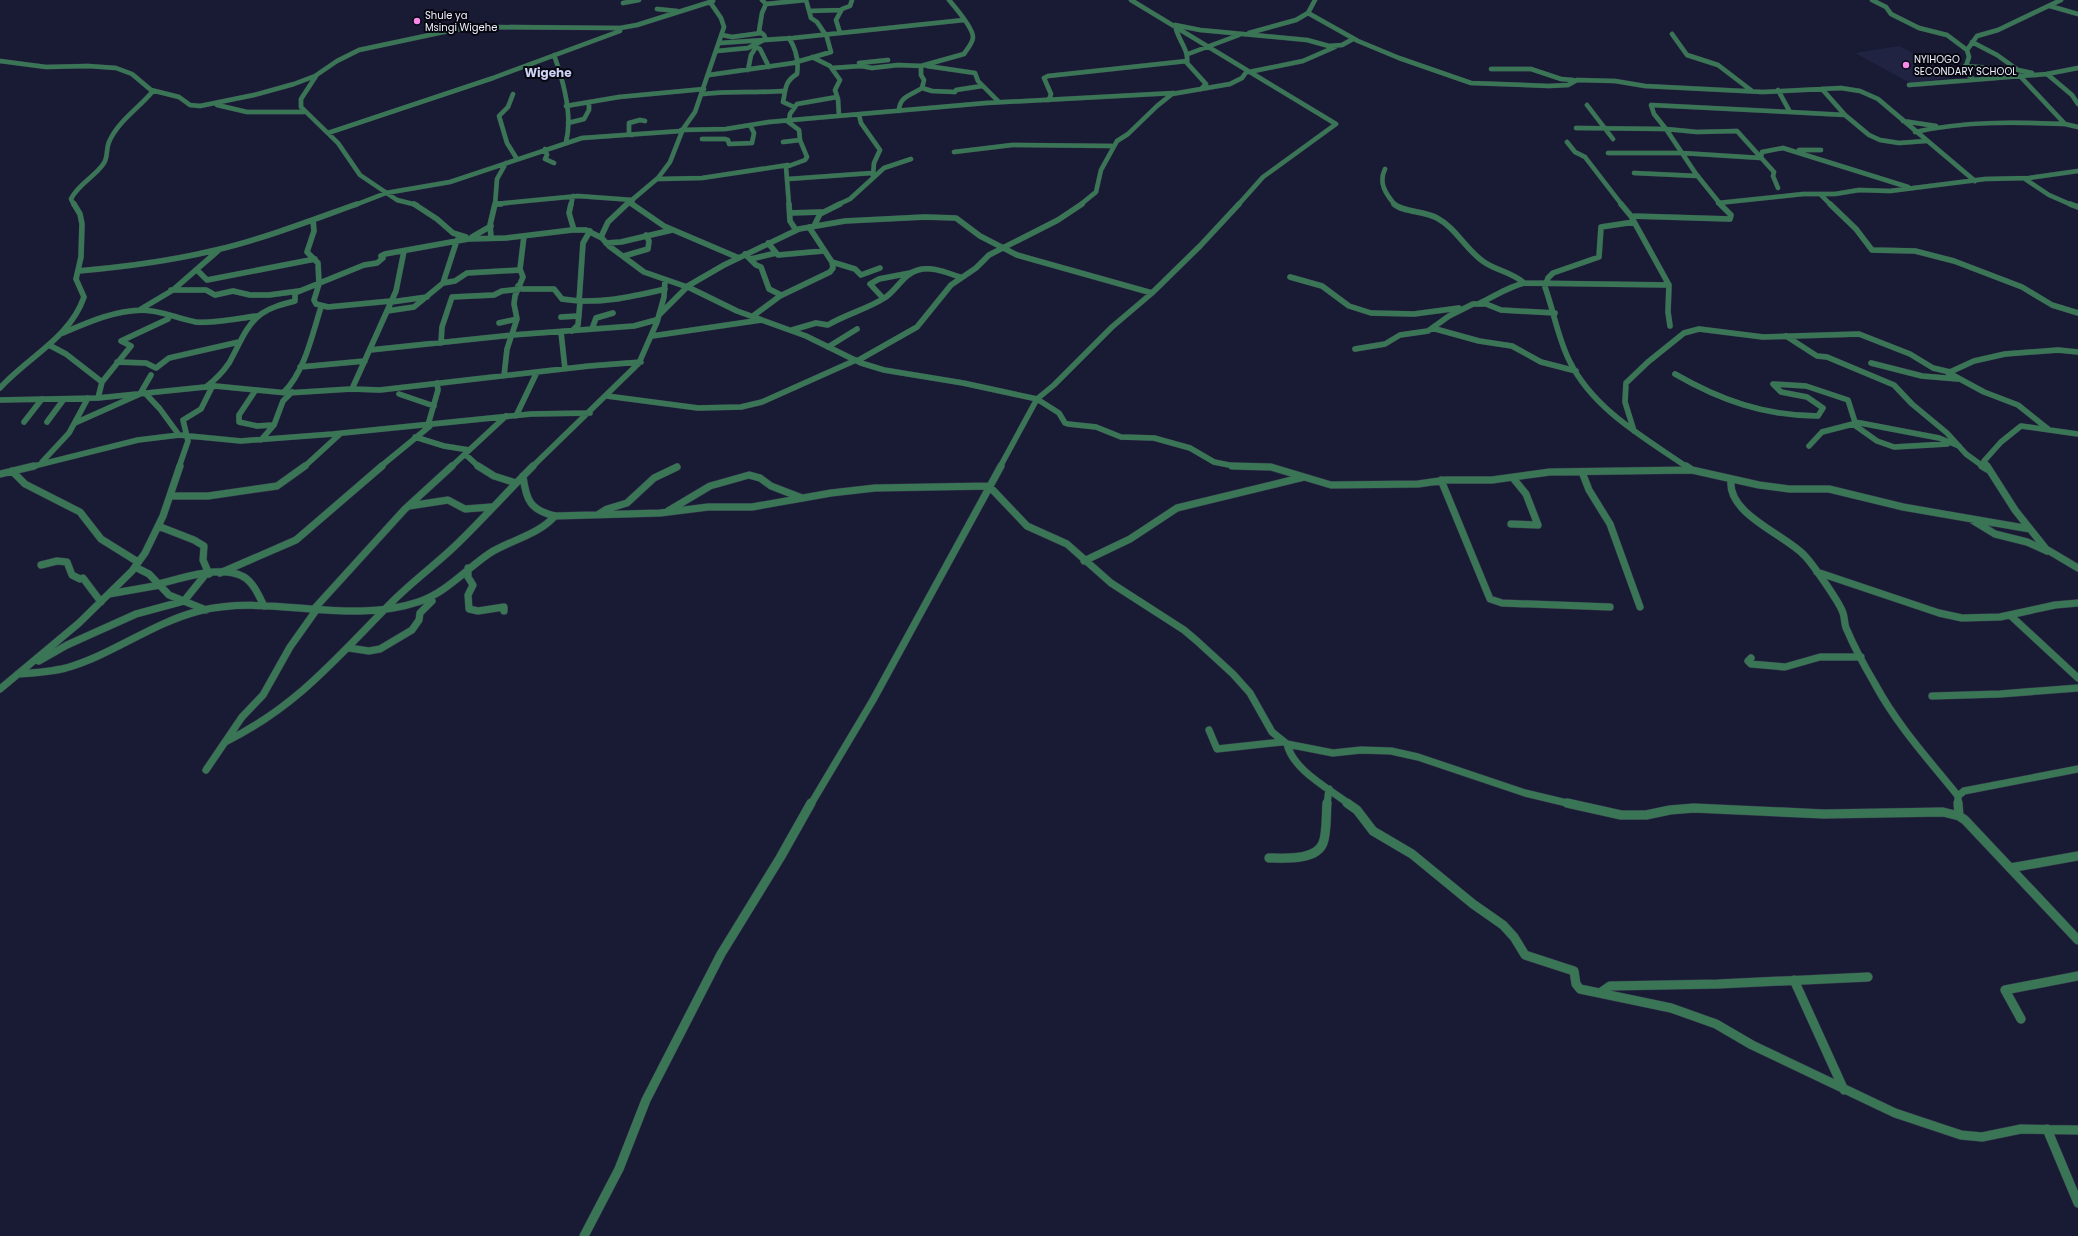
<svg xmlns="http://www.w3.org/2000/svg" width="2078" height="1236" font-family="Poppins,sans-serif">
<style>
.built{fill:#212342}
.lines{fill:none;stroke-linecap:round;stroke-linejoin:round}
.minor-far3-casing{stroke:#33344b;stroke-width:5}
.minor-far2-casing{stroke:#33344b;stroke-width:6}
.minor-far1-casing{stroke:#33344b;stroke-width:8}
.minor-casing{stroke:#33344b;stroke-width:10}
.minor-far3{stroke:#3a7556;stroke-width:4.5}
.minor-far2{stroke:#3a7556;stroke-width:5.5}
.minor-far1{stroke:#3a7556;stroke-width:7}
.minor{stroke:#3a7556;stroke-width:9}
.minor-bridge-casing{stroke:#33344b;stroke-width:6;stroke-linecap:butt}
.minor-bridge{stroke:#3a7556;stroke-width:5.5}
.poi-dot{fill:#f888ea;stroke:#060711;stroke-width:1.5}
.labels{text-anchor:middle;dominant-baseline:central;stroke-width:4;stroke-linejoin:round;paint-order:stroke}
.far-poi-label{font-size:10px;fill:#f0f1fc;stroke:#060711;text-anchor:start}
.far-quarter-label{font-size:12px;font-weight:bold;fill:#cdd2f4;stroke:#060711}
</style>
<rect width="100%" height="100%" fill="#191a33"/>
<path class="built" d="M1899,46L1957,76L1912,84L1855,53Z"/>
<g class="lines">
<defs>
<path id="minor-far3" d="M762,0L766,4L806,0
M806,0L811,18L817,22L825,34
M1131,0L1336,124L1263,177L1238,205
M1872,0L1886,7L1891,14L1919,28L1947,35L1967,50L1969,57L1964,72L1973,79
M623,3L639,0
M766,4L762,13L759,31L764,35L766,40
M2050,6L2078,14
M657,9L677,11
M809,11L841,10
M1308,13L1358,41L1399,58L1471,83L1549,86L1568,85L1577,80L1615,81L1645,86L1763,92L1841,88L1860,91L1878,99L1975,181
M840,33L836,20L842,9L850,6L852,0
M1249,33L1296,20L1308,13L1315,0
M1672,34L1687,55L1718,65L1752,91
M722,35L732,37L761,33
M789,38C796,49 799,61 797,74C784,82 786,89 783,102L794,107
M1972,42L1997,55L2018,70
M720,43L793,38L964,20
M754,46L760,49L769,67
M1967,50L1977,36L1998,30L2061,0
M717,51L748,48L762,41
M1188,54L1239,35
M554,55C563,80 573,116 566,142
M812,57L830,66L840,80L835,90L838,99L839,116
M0,61L46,67L88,66L116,68L132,74L151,90L179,97L190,105L200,106L254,95L294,84L315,76L337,61L359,50L453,30L492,27L620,28L637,25L713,1
M859,63L888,60
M927,66L975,73L978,81L999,102
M1965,66L2018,70L2032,73
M832,68L861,66L872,68L898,65L922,66
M1491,69H1531L1561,79L1573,80
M748,70L751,55L756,47
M1249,72L1303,61L1335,47
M2047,74L2072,95L2078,104
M709,75L793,63L831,52L826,34
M316,76L301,99V107L338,143L360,175L397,200L417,205
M1909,85L2047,74L2078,68
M922,88L932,91L955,92L956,90L982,86
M1201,89L1206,84L1187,63C1189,49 1178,41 1175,25L1200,30L1307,40L1329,46L1342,45L1353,39
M1822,89L1845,115
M1778,90L1790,112L1651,105L1654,114L1666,129L1697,132L1737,131L1774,172L1773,176L1778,188
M513,94L508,107L499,116L507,143L517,159
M703,94C730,91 756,93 783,91
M1049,100L1051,94L1044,78L1048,76L1187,61
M217,105L247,112H304
M1587,105L1613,139
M566,106L619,97L704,89
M899,111C899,96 912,95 922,88L924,80L921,75V66L964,54C967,49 973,43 973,37C973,28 955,7 949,0
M1790,112L1845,115L1869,135L1880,140L1899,143L1926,141
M859,115L861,123L880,150L874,163L873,176
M789,120L790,114L797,104L837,97
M787,121L799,130L800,140L807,157L805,160L786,167L789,205
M1903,121L1936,126
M568,123L584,119L589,110V102
M2065,124L2078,127
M1576,128L1666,129L1696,174L1721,205
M681,130L726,129L769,122L986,103L1174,93
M1915,132C1965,121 2014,122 2065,124L2020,76
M328,133L493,78L620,31
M632,135L629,134V123L640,120L645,121
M702,139H725L728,140L729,144L752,143L754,133L750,125
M783,142L800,140
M1567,142L1575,152L1585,157L1622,205
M545,149L547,155L545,159L554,163
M1799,150H1821
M954,152L1012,145L1114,146
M1608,153H1682L1761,158L1762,152L1783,148L1908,187
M1385,169C1378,183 1386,194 1395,205
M1634,173L1698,176
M658,179L702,178L788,165
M788,179L872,173
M2025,179L2049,195L2072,205
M1821,195L1831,205
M630,202L634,205
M1718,203L1803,194H1835L1859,190L1890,191L1985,179L2029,178L2078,171
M496,204L578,196L633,200
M74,205L71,199C78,184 95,177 104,163C108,157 106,149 109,142C118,121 139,108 153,91
M355,205L386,193L450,182L582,138L681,131
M495,205L497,179L506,163
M571,205L573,196
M626,205L658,178L670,162L683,129L695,112L724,27L721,18L710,2
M837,205L850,199L884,168L911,159
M1080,205L1096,192L1101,170L1117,141L1128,134L1157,106L1172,94L1230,84L1242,78L1247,71"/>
<path id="minor-far2" d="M414,204L437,219L453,233L466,237
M496,204H501
M571,204L569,213L574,230
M627,204L608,222L601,237L609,246L644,272L690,288L737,311L806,336L861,363L884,370L963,383L1037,399L1059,413L1065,423L1068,424L1096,427L1121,437L1154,438L1190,448L1214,462L1234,466L1259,467
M632,204L664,226L739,258
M789,204L790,221L796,230
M1394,204C1402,212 1425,211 1437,218C1456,228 1466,250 1484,262C1497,271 1512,272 1524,283
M1621,204L1631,216L1730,219L1731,215L1720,204
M1830,204L1856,229L1872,250L1915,251L1954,261L2022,287L2052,305L2078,313
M2070,204L2078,207
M790,213L822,212
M313,220L314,231L307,252L318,263L319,284L314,300L316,304L328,307L391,301
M1634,222L1601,227L1599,257L1553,273L1548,278L1545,287C1554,312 1558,339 1570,362C1594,410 1645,438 1687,467
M814,226L820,214L840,204
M472,237L491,226
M491,237L490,225L495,204
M606,243L621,242L672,230
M768,243L778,255L823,251
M745,254L756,265L761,267L769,289L781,295
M624,256L648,249L649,241L646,235
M751,259L776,253
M832,262L855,269L861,275L880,268
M197,270L207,280L315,259
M78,271C124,267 171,261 216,250C263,239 312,220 357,204
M1290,277L1322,286L1349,306L1371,313L1414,314L1459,308
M443,283L455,281L467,273L520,270
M1669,285L1668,312L1670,326
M518,286L522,289H554L562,299C597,305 631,297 665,289
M686,287L724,265L799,229L845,221L925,217L956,218L980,236L1017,255L1152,293
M171,290H206L215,295L233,291L250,295H269L299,291
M883,298L870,284L879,279L910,273
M391,302L427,297
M579,302L583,243L590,231
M1480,303C1495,296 1508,287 1524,283L1669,285L1632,218
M141,309L173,290L220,249
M387,311L414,307L443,283L457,240
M659,315L687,287
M753,316L780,296L830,272L833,268L832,262L809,227
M561,317L579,316
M499,323L517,319
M1432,328L1479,341L1512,346L1541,362L1576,371
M592,329L596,318L613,313
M792,330L816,323L828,325C846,314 868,309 886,297C897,289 905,273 918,270C933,266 947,273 960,277
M572,331L578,325L580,302
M561,332L565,369
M63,333C89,322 113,311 142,310C160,310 178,319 196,322C211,324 240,318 257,316
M652,336L761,320
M1786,336L1817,356L1827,357L1894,385L1912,404L1947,433L1966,454L1984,467
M441,343L442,327L452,297L494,295L502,291L512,290
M49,345L66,354L102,382
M828,347L857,329
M1355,349L1385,344L1400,335L1428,331L1449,316L1473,304H1486L1501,310L1555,313
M370,350L512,335L634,326L656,320
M857,361L917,327L951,285L976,268L989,255L1058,220L1082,204
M117,362L146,363L156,368L169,358L239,342
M1871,363L1922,376L1958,379
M300,367L365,361
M1947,372L1984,392L2018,405L2048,429
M1675,374C1720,400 1765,416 1818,416L1823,408L1807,397L1781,392L1773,384L1806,386L1848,400L1855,422L1939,438L1959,446
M504,376L507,349L517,319L514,304L515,296L523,277L520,269L524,236
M206,387C215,380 223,372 229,363C239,346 245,326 261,314C271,307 283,304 295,301V293L364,265L377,263L383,258L381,256L385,254L468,239L506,238L572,230H586L602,238
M0,388C28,357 70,338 84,297L76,279L81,257L82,224L80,214L74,204
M352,389L396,291L404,251
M255,391L239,415V422L257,426L273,425
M284,392C305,371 312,335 321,307
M145,393L160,409L179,435
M399,394L434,406
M607,396L698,408L741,407L762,402L856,360
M98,398L102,382L131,346L121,341L168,319
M0,400L98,398L215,386L287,393L351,389L380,390L589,366L641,362
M516,416L537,372
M24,422L42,399
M47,422L64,399
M75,423L140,394L151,375
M428,425L438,390L437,383
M1634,431L1625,402L1626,383L1648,362L1684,333L1699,329L1763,337L1859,334L1910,354L1933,368L1950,372L1974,361L2005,354L2058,350L2078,352
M415,437L444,446L469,450
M261,440L274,425L283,401L292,392
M1809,446L1822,432L1853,424L1877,441L1894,447L1947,444
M465,454L479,467
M42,462L69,433L88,398
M30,467L138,440L179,435L241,441L333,434L531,414L590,413
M179,467L188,441L183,420L201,409L212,387
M304,467L340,434
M380,467L430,426
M451,467L506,416
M532,467L639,363L657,322L664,297L665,280
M1000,467L1037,399L1054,385L1112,327L1152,293L1200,246L1239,204
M1988,467L1984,461L2001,442L2021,426L2078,434"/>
<path id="minor-far1" d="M478,466L494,476L516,483
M1232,466L1271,467L1331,485L1418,484L1446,480H1492L1550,472L1692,470L1759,485L1789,489H1829L1903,507L2030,529
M1686,466L1692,470
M1982,466L1987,469
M1987,466L2015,510L2046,549L2078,568
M12,471L25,484L80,512L101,539L138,562
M1582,472L1589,490L1610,524L1640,607
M0,474L34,466
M523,476C526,500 530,510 555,516L660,513L708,507H752L831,493L875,488L989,486L1027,526L1067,544L1111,583L1184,630L1197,641L1233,674L1250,693L1272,732L1287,744L1333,753L1361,750L1391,751L1418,757L1525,793L1571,804
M1441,480L1490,599L1502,603L1610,607
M1731,480C1727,514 1784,534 1804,555C1812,563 1840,603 1843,613C1845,618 1844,625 1847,630C1855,649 1865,667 1875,684C1897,725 1929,760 1958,796
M170,496H208L277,486L305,466
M409,506L448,500L465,509L491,507
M668,511L710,486L749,475L760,478L771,486L802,498
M599,514L607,509L627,503L654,478L677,467
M1972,520L1995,534L2027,542L2047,551
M1511,524L1538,525L1526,494L1513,478
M158,526L194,540L204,546L203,560L209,574
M1084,561L1130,539L1177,508L1304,477
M41,565L57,561L67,562L72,575L80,579L83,578L101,602
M135,567L149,574L169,595L206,610
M468,568V577L473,585L468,595L469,609L478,611L504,607V611
M1817,572L1939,613L1962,618L2000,617L2055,605L2078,603
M220,573L296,540L382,466
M159,584C181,578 221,565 242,576C253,581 259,596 264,606
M109,594L160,585
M314,609L405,509L452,466
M2010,615L2078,678
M349,648L369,651L380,649L412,630L419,620L420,613L432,601
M1751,658L1748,661L1751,664L1785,667L1820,657H1861
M39,661L67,645L136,614L184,601L205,575
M18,674C34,673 50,672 66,668C112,655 152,623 199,611C271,593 346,626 418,602C446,593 466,569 490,553C511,540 538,535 555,516
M0,689L79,623L132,571L145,553L163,516L180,466
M1932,696L2000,694L2078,688
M1209,730L1217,749L1282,742
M227,741C299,705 338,656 393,601C413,581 435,565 455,546C482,520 507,492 533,466
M1287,744C1293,770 1328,788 1349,804
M206,770L242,717L263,695L290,647L317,609
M811,804L873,700L1001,466
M1327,804L1329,789
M1958,804V796L1964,791L2078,769"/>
<path id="minor" d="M1347,803L1357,810L1373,831L1412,854L1473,904L1503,925L1514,937L1525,955L1574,971L1576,984L1580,989L1671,1008L1716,1024L1752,1045L1895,1113L1961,1135L1982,1137L2021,1129L2078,1130
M1567,803L1621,815H1646L1670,810L1694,808L1824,814L1943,812L1959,816L1965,820L2078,940
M1958,803L1959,816
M1269,858C1284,858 1316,861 1323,843C1327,833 1326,814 1327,803
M2010,868L2078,856
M1794,980L1844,1090
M1600,993L1610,986L1718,984L1868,977
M2021,1019L2005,990L2078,976
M2047,1129L2078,1203
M584,1236L619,1169L646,1100L721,954L780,858L811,803"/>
</defs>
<use href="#minor-far3" class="minor-far3-casing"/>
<use href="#minor-far2" class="minor-far2-casing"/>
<use href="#minor-far1" class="minor-far1-casing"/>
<use href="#minor" class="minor-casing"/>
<use href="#minor-far3" class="minor-far3"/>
<use href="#minor-far2" class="minor-far2"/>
<use href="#minor-far1" class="minor-far1"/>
<use href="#minor" class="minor"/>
<defs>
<path id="minor-bridge" d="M512,290L518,289"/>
</defs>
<use href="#minor-bridge" class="minor-bridge-casing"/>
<use href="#minor-bridge" class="minor-bridge"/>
</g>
<g class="poi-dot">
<circle cx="417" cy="21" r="4"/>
<circle cx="1906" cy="65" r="4"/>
</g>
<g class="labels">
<g class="far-poi-label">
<text x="425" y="15">Shule ya<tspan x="425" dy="12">Msingi Wigehe</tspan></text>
<text x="1914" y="59">NYIHOGO<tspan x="1914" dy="12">SECONDARY SCHOOL</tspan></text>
</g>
<g class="far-quarter-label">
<text x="548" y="72">Wigehe</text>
</g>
</g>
</svg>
